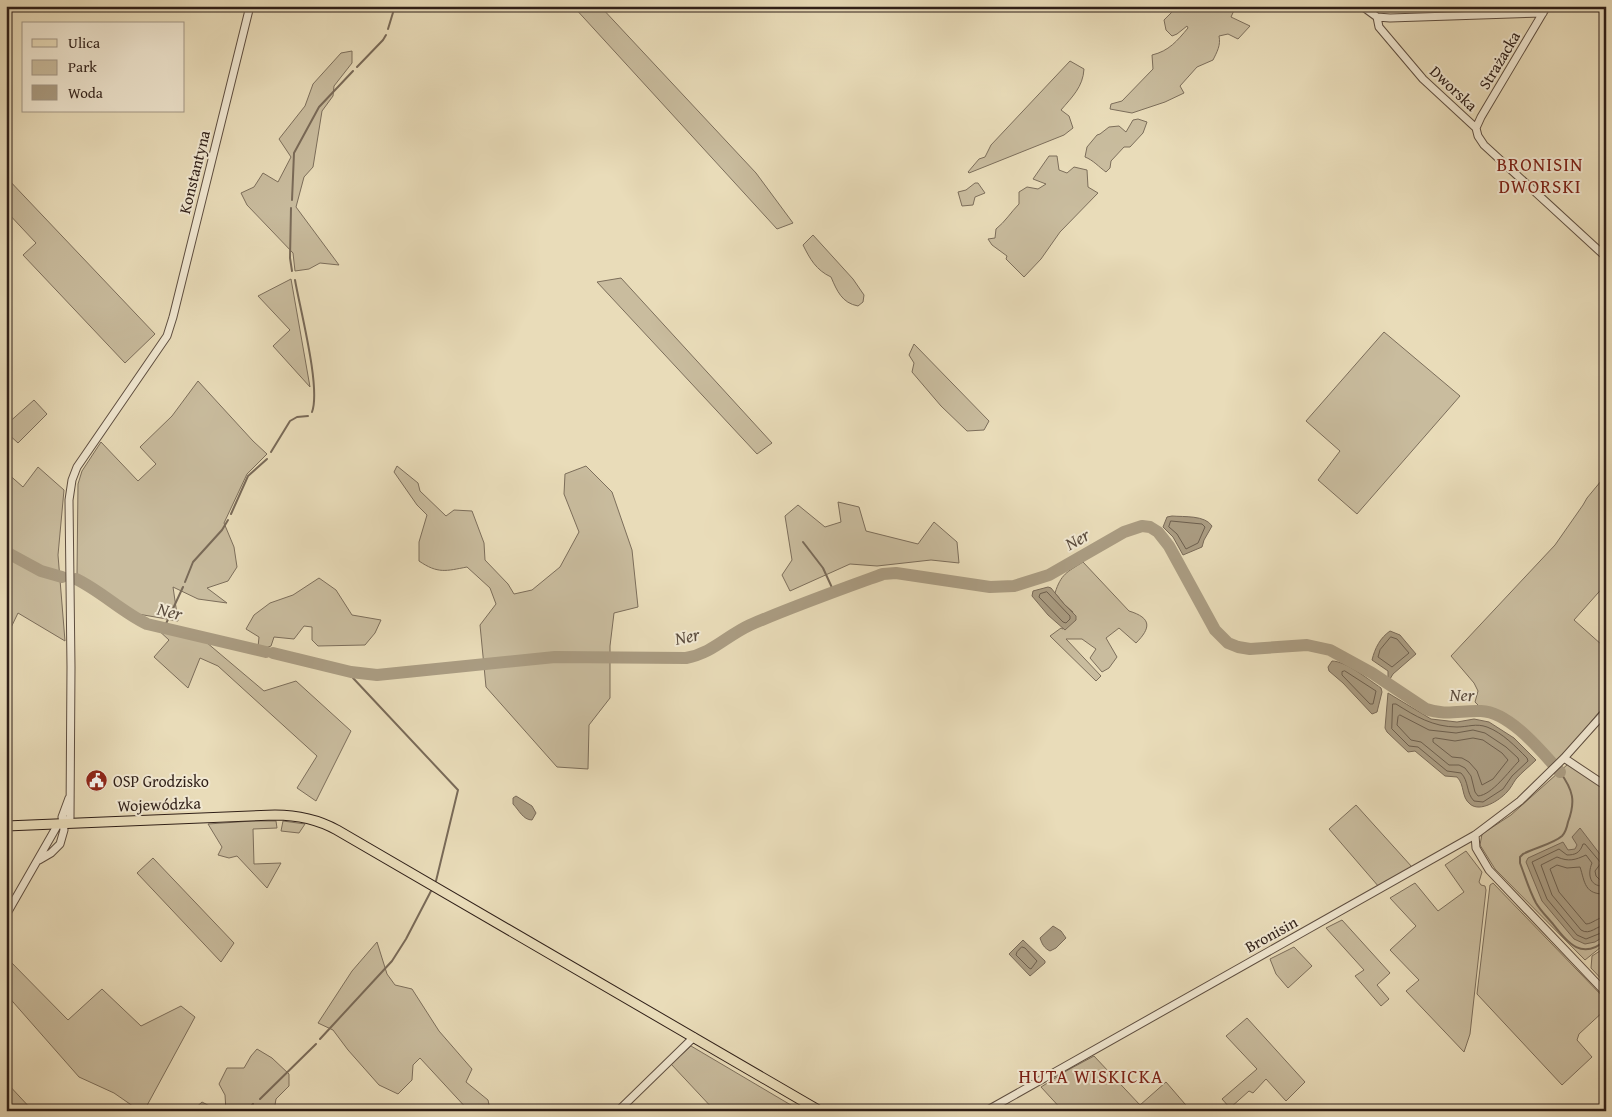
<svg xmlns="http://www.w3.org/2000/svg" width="1612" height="1117" font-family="'Gentium Book Plus',serif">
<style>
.green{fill:#c9bc9e;stroke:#7c6e5b}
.water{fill:#aa9c82;stroke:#796a58}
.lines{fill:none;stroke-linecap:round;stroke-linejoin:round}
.shore{stroke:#6c5e4d;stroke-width:1}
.stream{stroke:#796a58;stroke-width:2}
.river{stroke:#aa9c82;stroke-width:12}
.minor-casing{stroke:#5e4e40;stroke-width:9}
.major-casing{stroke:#2f1f18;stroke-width:11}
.minor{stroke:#f1e8d2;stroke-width:7}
.major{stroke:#e9dcb9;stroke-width:9}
.labels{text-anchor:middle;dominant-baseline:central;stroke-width:4;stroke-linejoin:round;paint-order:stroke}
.street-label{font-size:16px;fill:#2f1f18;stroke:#f1e8d2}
.poi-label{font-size:16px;fill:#2f1f18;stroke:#f1e8d2;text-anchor:start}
.water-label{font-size:18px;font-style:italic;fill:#5a4b3d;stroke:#f1e8d2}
.quarter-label{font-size:19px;letter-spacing:1px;fill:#7a1f14;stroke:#f1e8d2}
</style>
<rect width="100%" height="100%" fill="#e9dcb9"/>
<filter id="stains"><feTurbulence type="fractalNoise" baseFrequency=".004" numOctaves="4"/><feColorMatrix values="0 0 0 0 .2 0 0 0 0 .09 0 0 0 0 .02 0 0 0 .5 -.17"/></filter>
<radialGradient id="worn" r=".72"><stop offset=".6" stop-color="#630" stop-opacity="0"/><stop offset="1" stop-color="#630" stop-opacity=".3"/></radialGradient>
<path class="green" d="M573,6H600L756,173L793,223L777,229Z
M1178,6H1236L1231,17L1250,26L1238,39L1228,34L1219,36C1221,45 1217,52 1213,60L1197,67L1180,86L1184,93L1165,102L1132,113L1110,109L1111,104L1122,101L1153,69L1152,55C1169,51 1177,41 1188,28L1187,26L1177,34L1172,36L1166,30L1164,20Z
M352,51V63L334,86L333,96L322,111L313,167L304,177L296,207L339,265L320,263L309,269L295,271L293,253L247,205L241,193L254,187L263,173L278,182L291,157L279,139L305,106L313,84L341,53Z
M1070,61L1084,69C1083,87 1072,97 1061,110L1069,116L1073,128L1064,135L969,173L968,172L979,159L985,157L991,145Z
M1138,119L1147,122L1143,133L1130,147H1124L1111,161L1110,168L1106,172C1099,167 1093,160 1085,157L1087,147L1097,135L1100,134L1109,127L1119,126L1126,132L1133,120Z
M1049,156H1057L1059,170L1067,173L1074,167L1087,170L1088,187L1098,193L1060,232L1041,259L1024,277L1006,259L1007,256L992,245L988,239L995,238L996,229C1005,222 1011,212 1019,204V192L1027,187L1038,189L1046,184L1033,179Z
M6,177L155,334L125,363L23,255L36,243L6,211Z
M975,183H978L985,193L975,197L973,205L962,206L958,192L966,190Z
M813,235L853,279L864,295L863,302L858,306C842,303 837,291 831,277C816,270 810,259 803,245Z
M621,278L772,443L757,454L597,282Z
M291,279L310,387L273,346L290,330L258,296Z
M1384,332L1460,396L1357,514L1318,480L1340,451L1306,421Z
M914,344L989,421L984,430L967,431L941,406L912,372L914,363L909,355Z
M198,381L253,441L267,454L247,474L224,523L234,547L237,567L228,581L207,588L227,603L198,599L173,587L178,621L138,614L77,575L78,484L82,471L101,442L138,481L156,464L140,447L172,416Z
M34,400L47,414L18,443L6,432V425Z
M397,466L418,483L420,491L446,516L454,510L472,511L484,543L485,560L508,584L514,594L532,590L560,567L579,532L564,494L565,474L586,466L612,492L632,550L638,607L614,613L610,646V698L589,725L588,769L557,767L486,687L480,625L496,604L490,588L467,567C446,571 438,574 419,561V542L427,515L417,505L394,472Z
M38,467L64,490L58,555L65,641L18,613L6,638V472L23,487Z
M1606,475V584L1574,620L1602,645L1606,641V704C1589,723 1573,746 1554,762L1522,727L1479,706L1475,702L1478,691L1474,683L1451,656L1555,545L1583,505L1587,498Z
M838,502L859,507L866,531L918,544L934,522L957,542L959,563L931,560L877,566L850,564L790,591L782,575L792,560L785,516L798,505L825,527L841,522Z
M1083,562L1129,611C1152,618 1151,628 1136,643L1119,628L1106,638L1117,657L1109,668L1102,672L1090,658L1096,649L1082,639H1066L1101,676L1096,681L1050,636L1061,628L1063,629L1073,612L1064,604L1055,593C1061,574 1067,572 1083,562Z
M319,578L336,590L352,615L381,620L375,633L365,645L318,646L312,640V627L304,626L294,639L274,637L271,646L263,649L258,647L259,637L246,629L254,615L270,603L293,595Z
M156,628L206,642L264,691L296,681L351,731L316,801L297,788L317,756L218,666L200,658L188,688L154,657L169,640Z
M1568,764L1606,787V943L1585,960L1495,869L1480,845L1482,834L1511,815Z
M1356,805L1412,867L1379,887L1329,829Z
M252,821H276L277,828L253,829L254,864L281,863L267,888L237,856L229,858L218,855L222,847L208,824Z
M283,821L305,824L299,833L281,831Z
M1466,851L1482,872L1479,882L1481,885L1485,886L1486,890L1470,1034L1464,1052L1406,991L1419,980L1390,950L1416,926L1390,898L1415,883L1438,911L1464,892L1445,865Z
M153,858L234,943L221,962L137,873Z
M1493,883L1606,1000V1009L1579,1034L1577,1040L1592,1057L1562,1085L1477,994L1490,885Z
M1342,920L1390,973L1377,985L1389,999L1381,1006L1355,976L1364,970L1326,928Z
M377,942L387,974L395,985L412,989L439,1031L472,1069L466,1082L488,1100L490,1109L489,1111H469L420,1058L413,1065L412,1080L398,1094L379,1085L348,1050L333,1030L318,1023L352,971Z
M1294,947L1312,966L1288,988L1276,974L1270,959Z
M1606,947V984L1591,968L1592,956Z
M6,957L68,1020L102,989L141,1026L181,1006L195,1017L144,1111H140L114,1093L79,1077L6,994Z
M1247,1018L1305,1082L1286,1101L1266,1079L1253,1093L1249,1091L1230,1108L1222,1099L1257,1069L1226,1036Z
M691,1046L801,1111H715L671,1064Z
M257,1049L272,1058L289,1074V1086L276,1099L274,1111H226L225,1095L219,1084L227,1068H244L251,1056Z
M1094,1056L1140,1105L1166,1082L1191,1111H1174L1172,1109L1166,1111L1163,1107L1159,1111H1063L1041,1087L1068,1070Z
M6,1082L33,1111H6Z
M202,1102L219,1111H192Z"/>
<path class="water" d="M1172,516C1184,517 1205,515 1212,526L1204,540L1202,547L1183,555L1173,537L1163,527L1167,517Z
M1048,587L1051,588L1064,604L1076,616V620L1065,630L1048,615L1032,596L1033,591Z
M1390,631L1400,635L1416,654L1393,674L1390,679L1388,678V671L1372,660C1375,648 1380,638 1390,631Z
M1332,661C1346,661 1369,680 1381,688L1382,692L1377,712L1372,714L1343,683L1329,671L1328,667Z
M1388,693L1431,719L1457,722L1474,719L1489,722L1514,738L1536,760C1530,766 1522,772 1516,779C1513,783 1511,788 1507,792C1500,800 1480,813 1470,804C1461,797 1465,785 1457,777L1445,776L1415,751L1408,752L1387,732L1385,728Z
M516,796L532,806L536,813L532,820C523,820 519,810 513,804V798Z
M1580,828L1606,862V867L1600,873L1602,876L1606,873V935L1595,942L1585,944L1574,939L1542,901L1526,862L1528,858L1563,842L1568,850L1575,849L1577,845L1572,837Z
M1053,926L1061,931L1066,938L1056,948L1050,951C1044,948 1042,944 1040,938Z
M1023,940L1045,961V963L1030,976L1009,954Z"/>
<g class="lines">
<path class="shore" d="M1171,521L1202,524L1205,527L1198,543L1186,549L1177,534L1169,527Z
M1047,592L1070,616V619L1066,623L1063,622L1039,597L1040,594Z
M1391,637L1397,639L1409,653L1392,667L1378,657L1380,650Z
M1345,671L1376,691L1373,704H1370L1342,675V672Z
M1393,704H1396C1415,716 1433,727 1457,727C1468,727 1476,723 1487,727C1503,733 1516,747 1527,758L1528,761L1512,776L1503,789L1483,802L1474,801C1466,793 1469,781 1461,773L1447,771L1418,747L1409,746L1392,729Z
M1400,715L1429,730L1456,733L1473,730L1485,733L1506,747L1518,758L1519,761C1509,771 1492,795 1478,796L1475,792L1471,776L1465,768L1459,765H1449L1421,742L1411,740L1397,725L1398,717Z
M1436,738L1455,741L1473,738L1483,740L1502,753L1508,760L1493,779L1482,785L1477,771L1469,762L1462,758L1452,757L1433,742V739Z
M1606,879L1600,880L1596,876L1595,871L1601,863L1585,844H1583C1580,853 1575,855 1567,855L1559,849L1532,862L1547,899L1577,935L1586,939L1606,931
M1606,886C1590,888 1587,875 1592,863L1586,855C1575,860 1569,862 1557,857L1541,865L1552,895L1581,930C1590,936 1597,925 1606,925
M1606,894C1584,895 1585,882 1580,867L1567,868L1557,865L1550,869L1559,892L1586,924C1592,924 1598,917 1606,917
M1022,947L1025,948L1037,961L1031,969L1029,968L1016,955L1017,952Z"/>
<path class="stream" d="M388,29L395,6
M357,67L383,40L386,35
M292,200L294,153L319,107L353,71
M291,208L290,258L292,271
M295,280C300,309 321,388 312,412
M271,452L290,421L297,417L308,416
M231,514L248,476L267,459
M803,542L823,568L834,592
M185,582L193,562L222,530L228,520
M164,628L183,587
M351,672L353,678L458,790L436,881
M1560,772C1573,790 1576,801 1568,822C1567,827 1565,833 1562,836C1553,844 1534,848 1523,854L1520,857V863C1525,876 1529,890 1536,903C1540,910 1547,917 1553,924C1568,943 1582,961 1606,940
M320,1039L392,961L406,939L431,891
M260,1099L316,1044
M247,1111L253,1104"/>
<path class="river" d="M6,552L41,571L62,577
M76,579C101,591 122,612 147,624L266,652
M273,653L351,672L377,675L555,657L686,658C713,653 726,636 750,625C794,606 839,590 883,574L896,573L990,587L1014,586L1049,575L1124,532L1142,526L1150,527L1158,532L1169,546L1215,630L1228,643L1238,647L1250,649L1307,645L1330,650L1372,673L1426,709C1445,716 1462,710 1481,711C1510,712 1542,752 1560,772"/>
<defs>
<path id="minor" d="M1362,6L1377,17L1390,18L1543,13
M1601,6L1606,12
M1377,17L1379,27L1423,79L1476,128L1478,136L1484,145L1606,257
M1476,128L1481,117L1547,6
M1564,758L1606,786
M1475,835L1476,848L1489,870L1606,993
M39,860L51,853L60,844L64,830L62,817L69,798
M6,915L53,833L57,826L70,818L71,667L69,500L72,480L77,467L167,336L173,317L250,6
M618,1111L694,1037
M986,1111L1475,835L1520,801L1564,758L1606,711"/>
<path id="major" d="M6,826L275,815C298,815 317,819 337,830L820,1111"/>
</defs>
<use href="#minor" class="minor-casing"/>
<use href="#major" class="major-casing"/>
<use href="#minor" class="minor"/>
<use href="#major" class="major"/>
</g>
<defs>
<symbol id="civic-disc" viewBox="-11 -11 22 22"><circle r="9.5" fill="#8f2418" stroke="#f1e8d2"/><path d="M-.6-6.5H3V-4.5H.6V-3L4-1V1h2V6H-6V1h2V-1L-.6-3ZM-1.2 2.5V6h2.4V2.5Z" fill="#fff"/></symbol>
</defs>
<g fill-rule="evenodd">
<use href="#civic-disc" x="84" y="768" width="25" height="25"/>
</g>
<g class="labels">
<g class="street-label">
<text transform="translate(1499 60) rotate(-59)">Strażacka</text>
<text transform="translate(1454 88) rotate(43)">Dworska</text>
<text transform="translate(194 172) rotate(-76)">Konstantyna</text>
<text transform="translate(159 804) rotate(-2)">Wojewódzka</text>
<text transform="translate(1271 934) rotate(-29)">Bronisin</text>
</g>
<g class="poi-label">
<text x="113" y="781">OSP Grodzisko</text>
</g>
<g class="water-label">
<text transform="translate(1077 539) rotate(-30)">Ner</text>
<text transform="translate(170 611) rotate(14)">Ner</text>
<text transform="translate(687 636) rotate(-12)">Ner</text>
<text x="1462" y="694">Ner</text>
</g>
<g class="quarter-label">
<text x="1540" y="164">BRONISIN<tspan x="1540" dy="22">DWORSKI</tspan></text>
<text x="1091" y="1076">HUTA WISKICKA</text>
</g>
</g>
<rect width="1612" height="1117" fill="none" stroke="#e9dcb9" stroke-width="25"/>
<rect x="8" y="8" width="1597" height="1102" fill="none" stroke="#2f1f18" stroke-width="2.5"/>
<rect x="12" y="12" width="1587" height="1092" fill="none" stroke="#2f1f18"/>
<rect x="22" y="22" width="162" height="90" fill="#f1e8d2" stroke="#a39888"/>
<rect x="32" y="39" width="25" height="8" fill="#e9dcb9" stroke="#a39888"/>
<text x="68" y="48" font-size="15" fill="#2f1f18">Ulica</text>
<rect x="32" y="60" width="25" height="15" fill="#c9bc9e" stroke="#a39888"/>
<text x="68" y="72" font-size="15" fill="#2f1f18">Park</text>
<rect x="32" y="85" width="25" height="15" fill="#aa9c82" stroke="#a39888"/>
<text x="68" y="98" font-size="15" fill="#2f1f18">Woda</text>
<rect width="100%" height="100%" filter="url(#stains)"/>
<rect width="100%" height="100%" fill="url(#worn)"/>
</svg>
